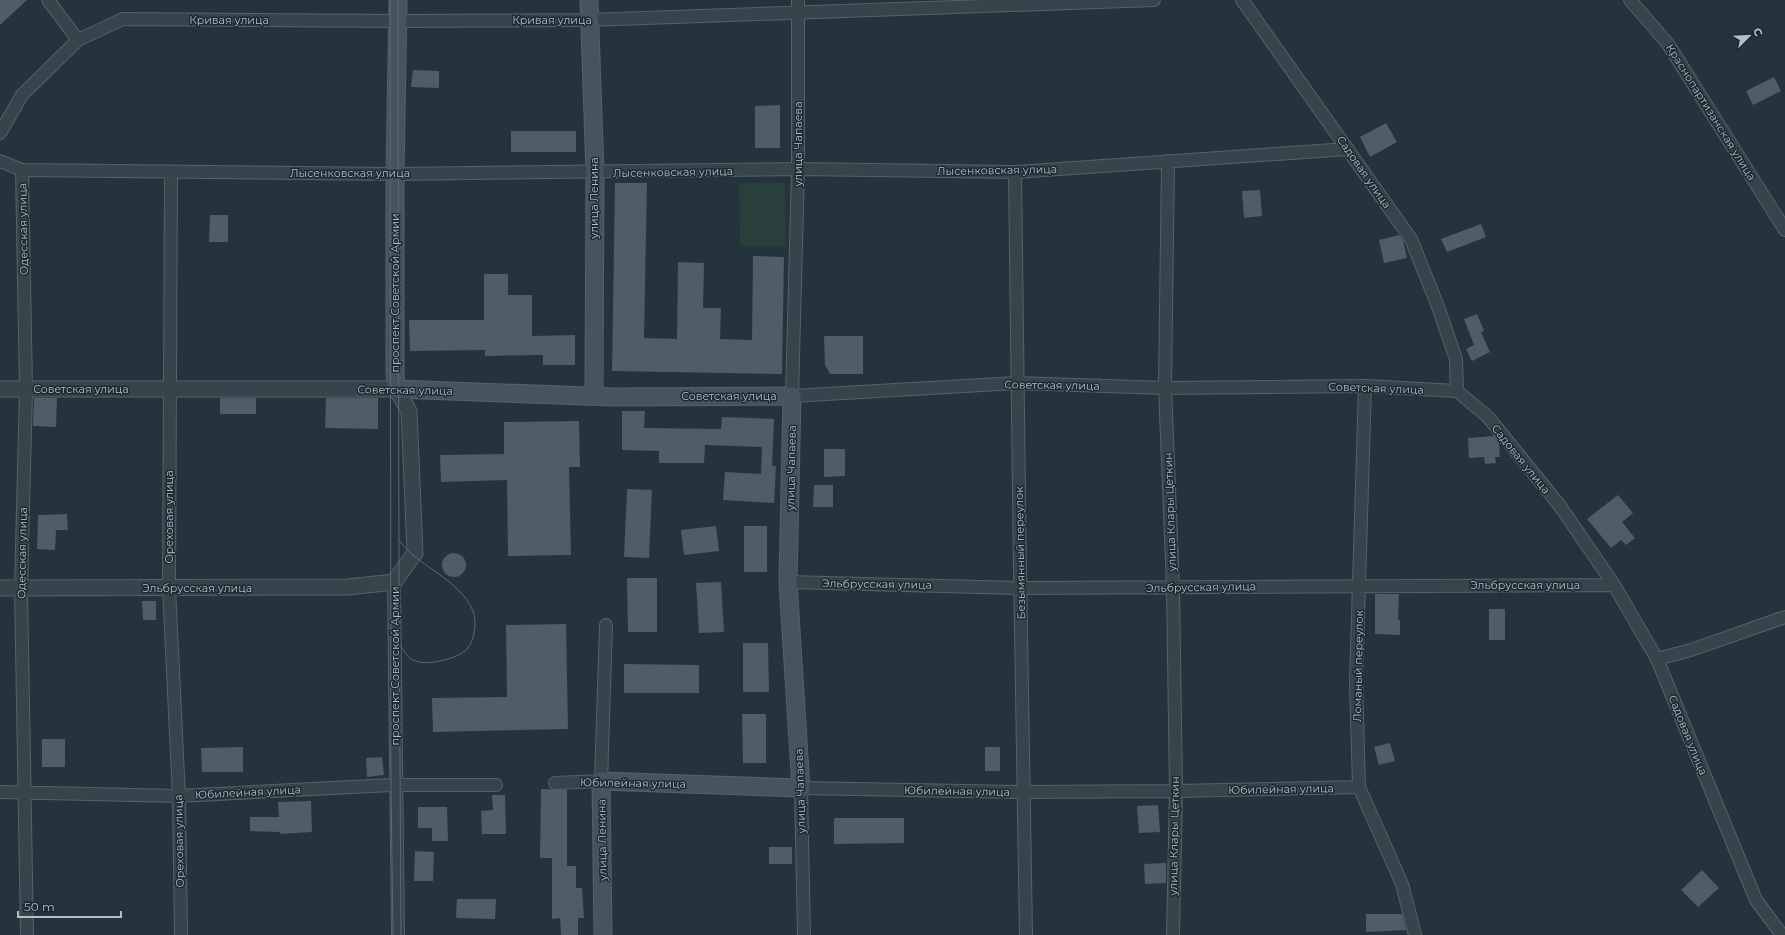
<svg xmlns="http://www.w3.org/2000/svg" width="1785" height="935" font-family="Montserrat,sans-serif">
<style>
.green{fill:#283f3c}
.building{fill:#4e5d67}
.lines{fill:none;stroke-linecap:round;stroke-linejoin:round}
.minor-casing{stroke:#56626a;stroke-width:14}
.tertiary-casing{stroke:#56626a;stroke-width:17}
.secondary-casing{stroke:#56626a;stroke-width:19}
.minor{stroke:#38444c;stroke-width:12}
.tertiary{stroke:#38444c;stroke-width:15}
.secondary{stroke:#47545f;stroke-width:17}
.tram{stroke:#5b6973;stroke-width:1}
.labels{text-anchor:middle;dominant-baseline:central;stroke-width:3;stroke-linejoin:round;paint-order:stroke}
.street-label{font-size:11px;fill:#b4bfc7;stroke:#1d2931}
</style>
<rect width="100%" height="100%" fill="#25333c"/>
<path class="green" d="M739,183H785L786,246H740Z"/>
<path class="building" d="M0,0H27L0,25Z
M413,70L439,71V88L411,87Z
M1774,77L1781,91L1753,105L1746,91Z
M780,105V148H755V106Z
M1386,123L1397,142L1370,157L1360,137Z
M511,131H576V152H511Z
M615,183H647L644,338L677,339L678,262L704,263L703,308H721L720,339L752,340L753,256L784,257L782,374L612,371Z
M1260,190L1262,216L1244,218L1242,191Z
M210,215H228V242H209Z
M1481,224L1486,237L1447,252L1441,239Z
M1399,235L1403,240L1407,258L1384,263L1379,240Z
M484,274H508V295H532V336L575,335V365H543V355L485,356V350L410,351L409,320H484Z
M1477,314L1484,331L1481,332L1490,352L1472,361L1466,349L1474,345L1464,319Z
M824,336H863V374H830L825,365Z
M34,398H57L56,427L33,426Z
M220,398H256V414H220Z
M326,398H378V429L325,428Z
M622,411H645L644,428L721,429L722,417L774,419L772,466H776L774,503L723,500L725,472L761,474L762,447L705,445L704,463H659V451L622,450Z
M579,421L580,467H569L571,555L508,556L507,480L441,482L440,455L504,454V422Z
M1494,436L1499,442L1500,457H1495L1496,463L1485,464L1484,457L1469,458L1468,438Z
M824,449H845V476L824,477Z
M814,485H833V507H813Z
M627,489L652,490L649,558L624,557Z
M1618,495L1633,513L1622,522L1635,538L1626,545L1621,540L1611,548L1587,519Z
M67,514L68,530H56L55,550L37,549L38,515Z
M716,526L719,551L684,555L681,530Z
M744,526H767V572H744Z
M442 565a12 12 0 1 1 24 0a12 12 0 1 1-24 0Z
M627,578H657V632H628Z
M721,582L724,632L699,633L696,583Z
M1375,594H1399L1398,620H1400V635L1375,634Z
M142,601H156V620H143Z
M1489,609H1505V640H1489Z
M566,624L568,729L433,732L432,698L507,697L506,625Z
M743,643H768L769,692H743Z
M624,664L699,665V693H624Z
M742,714H766V763H743Z
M42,739H65V767H42Z
M1390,743L1395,761L1379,765L1374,747Z
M243,747V772H202L201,748Z
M985,747H1000V771H985Z
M382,757L384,775L367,777L366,758Z
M541,789L567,790V866H576V888H582L584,918H578V935H561L560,918L552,919V858H540Z
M492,795H505L506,834H482L481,811L493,810Z
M311,801L312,832L280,834V832L250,831V817H279L278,802Z
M1158,805L1160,832L1139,833L1137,806Z
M418,807H447L448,841H432V828H418Z
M834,818H904V843L834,844Z
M769,847H792V864H769Z
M415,851L434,852L433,881H414Z
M1166,863V883L1145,884L1144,864Z
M1702,870L1719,888L1698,907L1681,890Z
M457,899H496L495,919L456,918Z
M1366,914H1402L1406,930L1366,932Z"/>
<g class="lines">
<defs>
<path id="minor" d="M48,0L78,40
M798,0V169L792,396L1016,383L1165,388L1365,386L1457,391
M1242,0L1411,239L1437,304L1456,359L1457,391L1488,417L1560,506L1614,585L1657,659L1756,900L1782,935
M1630,0L1668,44L1785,230
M0,133L22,95L78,40L123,19L398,21L589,20L1154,0
M0,161L22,170L395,174L798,169L1015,172L1348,149
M1168,161L1165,388L1173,587L1176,791L1173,935
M22,170L26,389L21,588L27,935
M171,172L169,588L179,796L181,935
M1015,172C1017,426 1022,681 1026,935
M1365,386L1356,682L1359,787L1402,884L1415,935
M394,582L398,935
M788,582L1021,588L1614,585
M1657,659L1691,650L1785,617
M555,783L601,781L606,625
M0,792L179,796L391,785H496
M804,935L801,788L1024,792L1176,791L1359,787"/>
<path id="tertiary" d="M0,389H396L409,411L415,553L394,582L348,587L0,588"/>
<path id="secondary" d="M398,0L395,174V370L396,389L613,397L792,396L788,582L801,788L601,781L603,935
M589,0L595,173L594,395"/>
</defs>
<use href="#minor" class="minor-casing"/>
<use href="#tertiary" class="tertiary-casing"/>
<use href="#secondary" class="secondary-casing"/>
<use href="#minor" class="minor"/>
<use href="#tertiary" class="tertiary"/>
<use href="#secondary" class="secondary"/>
<path class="tram" d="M390,0L391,785L393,935
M398,0L399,576L401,935
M399,540C419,568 459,578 473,611C477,622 475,640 467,649C458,659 425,667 413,660C407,657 403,650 400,644"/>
</g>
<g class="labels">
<g class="street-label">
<text x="229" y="20">Кривая улица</text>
<text x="552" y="20">Кривая улица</text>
<text transform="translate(1711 112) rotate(58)">Краснопартизанская улица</text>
<text transform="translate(798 144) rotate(-90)">улица Чапаева</text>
<text transform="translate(997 170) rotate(-1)">Лысенковская улица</text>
<text transform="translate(673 172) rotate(-1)">Лысенковская улица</text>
<text transform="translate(1364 172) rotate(55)">Садовая улица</text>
<text x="350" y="173">Лысенковская улица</text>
<text transform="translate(594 198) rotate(-90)">улица Ленина</text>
<text transform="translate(23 229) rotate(-91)">Одесская улица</text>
<text transform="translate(395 293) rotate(-90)">проспект Советской Армии</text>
<text transform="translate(1052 385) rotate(1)">Советская улица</text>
<text transform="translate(1376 388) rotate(2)">Советская улица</text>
<text x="81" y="389">Советская улица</text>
<text transform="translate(405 390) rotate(1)">Советская улица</text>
<text x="729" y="396">Советская улица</text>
<text transform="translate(1521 459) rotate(51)">Садовая улица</text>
<text transform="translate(791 468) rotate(-89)">улица Чапаева</text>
<text transform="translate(1170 512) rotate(-92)">улица Клары Цеткин</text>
<text transform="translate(169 517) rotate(-90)">Ореховая улица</text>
<text transform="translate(22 553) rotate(-89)">Одесская улица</text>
<text transform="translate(1020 553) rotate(-91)">Безымянный переулок</text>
<text transform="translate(877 584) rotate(1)">Эльбрусская улица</text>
<text x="1525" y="585">Эльбрусская улица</text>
<text transform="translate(1201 587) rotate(-1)">Эльбрусская улица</text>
<text x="197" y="588">Эльбрусская улица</text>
<text transform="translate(395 666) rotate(-90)">проспект Советской Армии</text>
<text transform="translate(1358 666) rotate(-89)">Ломаный переулок</text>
<text transform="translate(1688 735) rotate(68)">Садовая улица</text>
<text transform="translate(633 783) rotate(1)">Юбилейная улица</text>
<text transform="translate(1281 789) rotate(-1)">Юбилейная улица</text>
<text transform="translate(800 791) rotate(-92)">улица Чапаева</text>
<text transform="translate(957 791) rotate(1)">Юбилейная улица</text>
<text transform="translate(248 792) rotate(-3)">Юбилейная улица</text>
<text transform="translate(1174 836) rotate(-89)">улица Клары Цеткин</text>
<text transform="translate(602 840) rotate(-91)">улица Ленина</text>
<text transform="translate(179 841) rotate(-91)">Ореховая улица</text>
</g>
</g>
<g transform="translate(1749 36) rotate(66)" stroke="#1d2931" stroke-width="3" paint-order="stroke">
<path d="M0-3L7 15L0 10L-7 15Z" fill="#b4bfc7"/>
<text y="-6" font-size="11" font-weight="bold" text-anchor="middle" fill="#b4bfc7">С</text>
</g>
<path d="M18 911v6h103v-6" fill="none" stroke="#b4bfc7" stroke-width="2"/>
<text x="24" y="911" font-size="12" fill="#b4bfc7" stroke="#1d2931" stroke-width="3" paint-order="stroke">50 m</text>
</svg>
